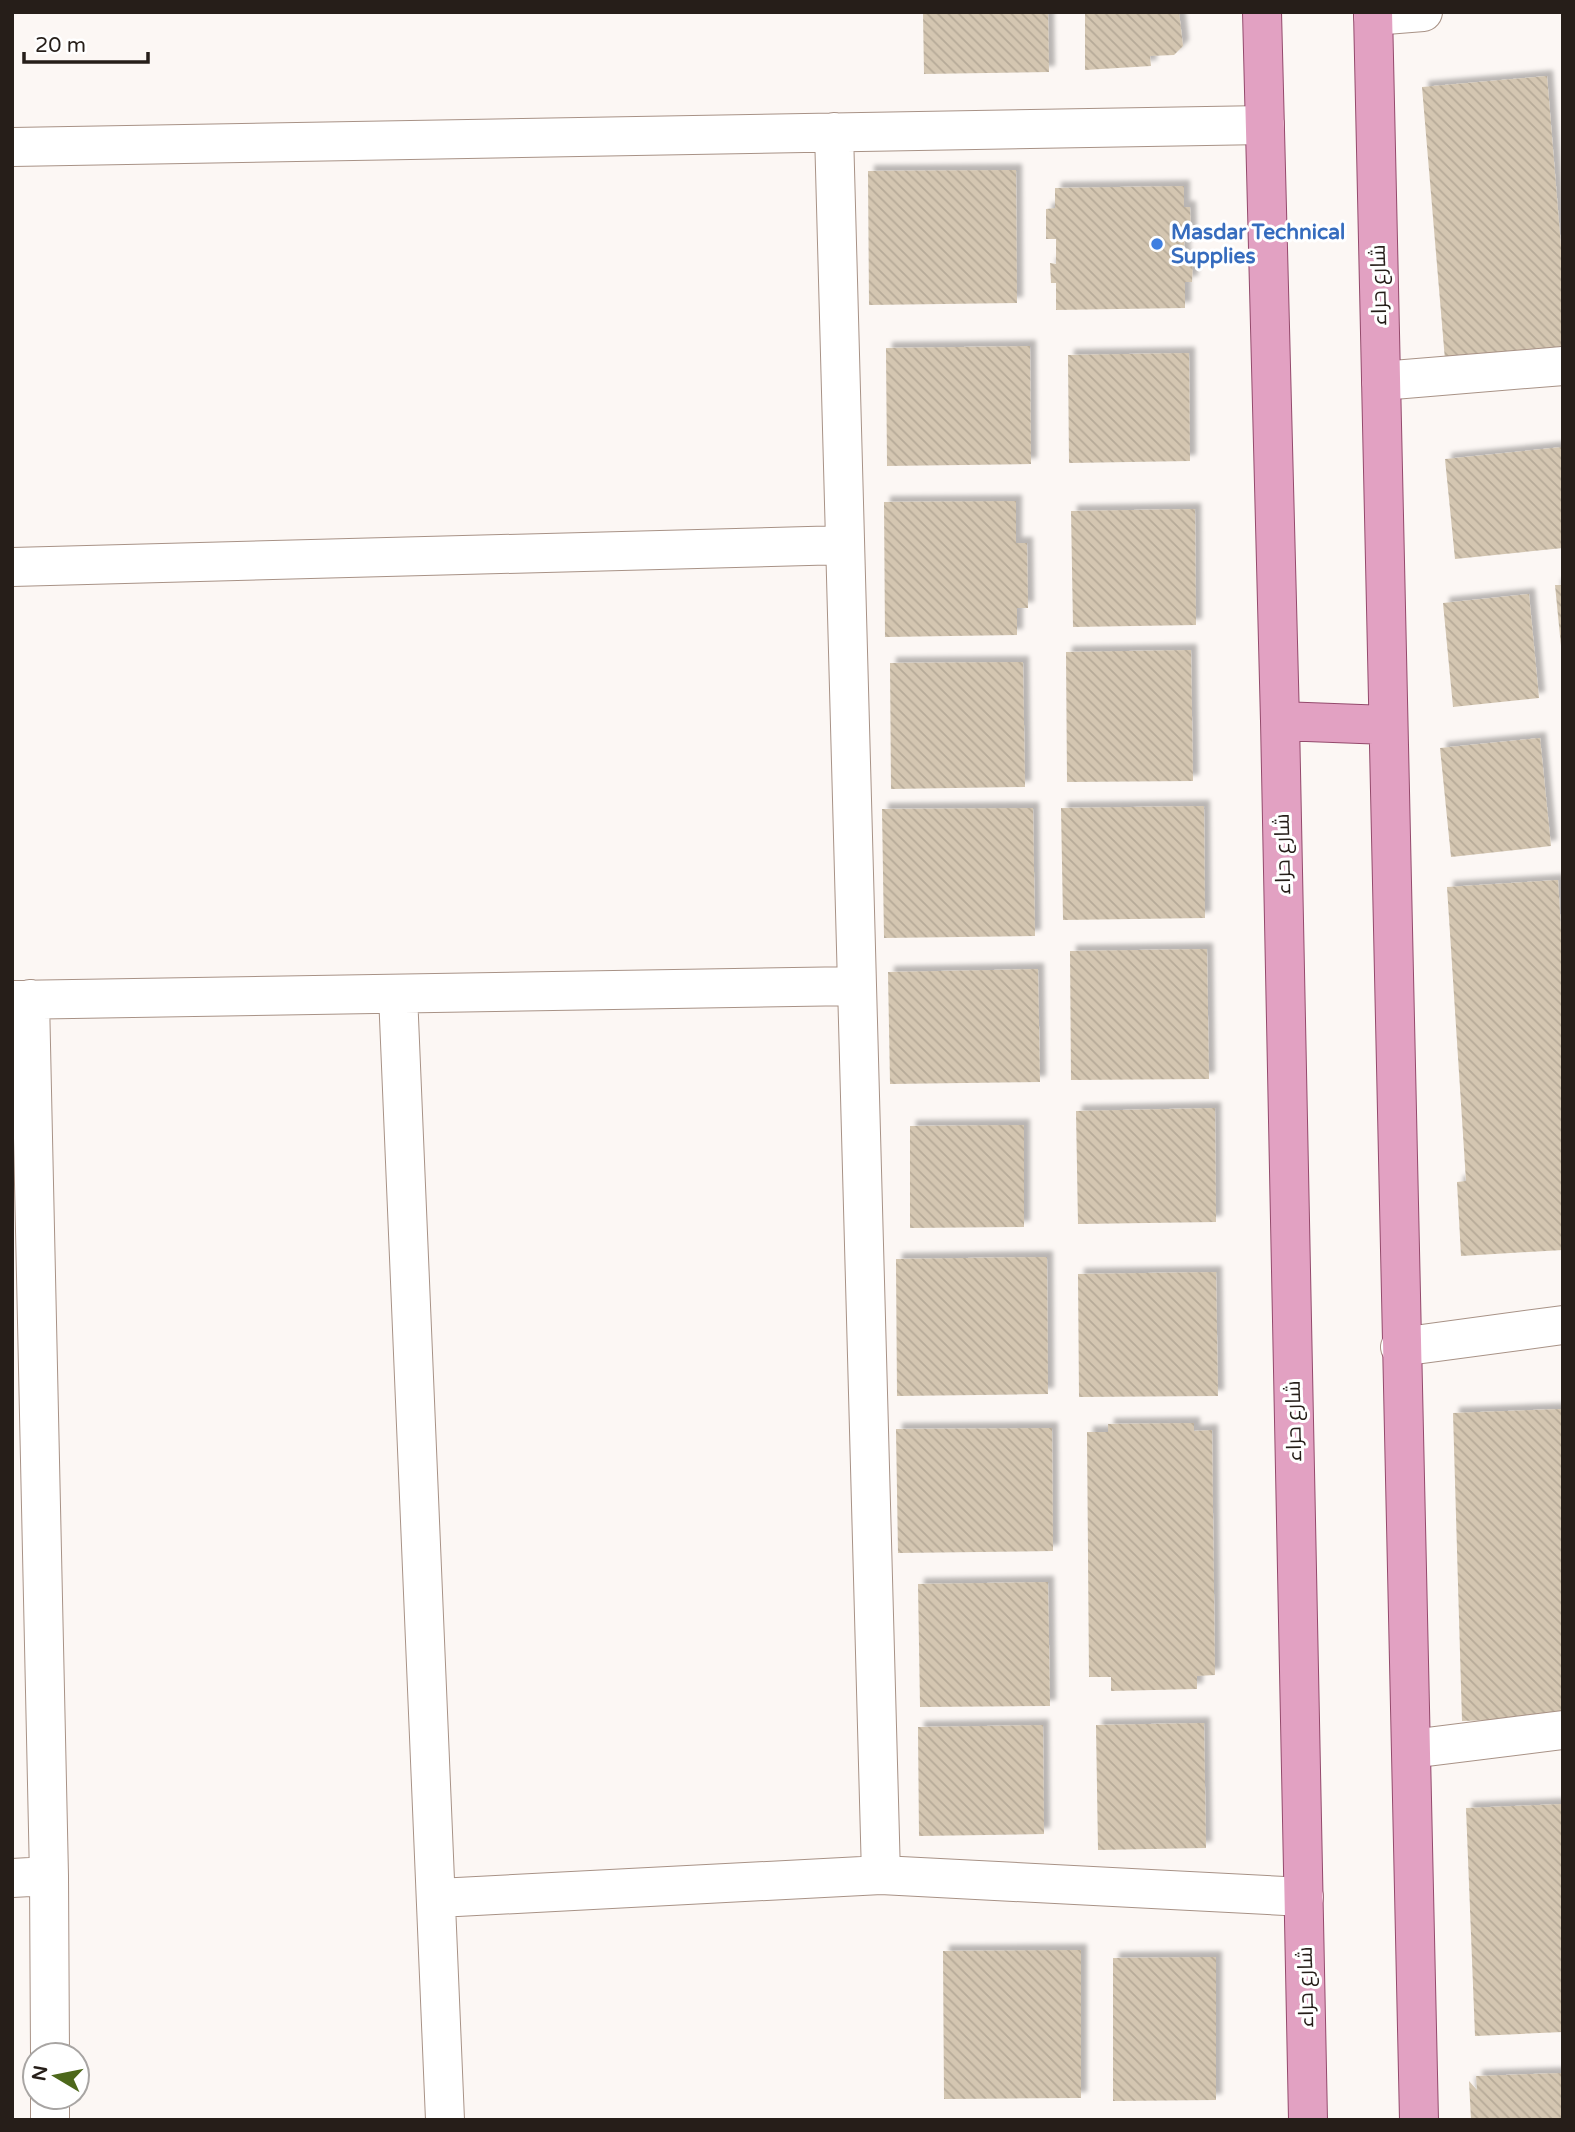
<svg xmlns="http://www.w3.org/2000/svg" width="1575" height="2132" font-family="'Varela Round',Cairo,sans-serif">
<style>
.building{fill:url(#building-back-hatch);filter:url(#shadow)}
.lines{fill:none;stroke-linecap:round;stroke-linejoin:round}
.minor-casing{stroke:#a89286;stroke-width:40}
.major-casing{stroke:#944a6c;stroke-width:40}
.minor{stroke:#fff;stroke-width:38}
.major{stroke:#e2a1c2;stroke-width:38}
.shop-dot{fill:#3f7fe0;stroke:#fff;stroke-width:2.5}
.labels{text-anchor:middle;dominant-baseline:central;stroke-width:6;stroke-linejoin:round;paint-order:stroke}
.shop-label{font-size:21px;font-weight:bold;fill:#366cbe;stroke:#fff;text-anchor:start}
.street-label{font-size:21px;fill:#261e19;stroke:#fff}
</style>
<defs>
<pattern id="building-back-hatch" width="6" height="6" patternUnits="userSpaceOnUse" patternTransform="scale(1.75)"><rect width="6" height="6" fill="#d4c6b1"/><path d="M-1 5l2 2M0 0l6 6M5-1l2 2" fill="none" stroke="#b6aa98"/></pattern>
<filter id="shadow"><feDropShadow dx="6" dy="-6" stdDeviation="2" flood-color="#0004"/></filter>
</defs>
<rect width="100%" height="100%" fill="#fcf7f4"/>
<path class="building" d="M923,12H1048L1049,72L924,74Z
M1085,12H1179L1183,46L1174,55L1150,56L1151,66L1085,70Z
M1547,76L1563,271V350L1445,360L1422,87Z
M1016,170L1017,303L869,305L868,171Z
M1184,186V207H1190L1191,237H1184L1185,262H1193L1192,282H1185V308L1056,310V283H1051L1050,263L1056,264V239H1046V209L1055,208V188Z
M1030,346L1031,464L887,466L886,348Z
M1189,353L1190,461L1069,463L1068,355Z
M1563,447V548L1455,559L1445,459Z
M1016,501V543H1027L1028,608H1017V635L885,637L884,502Z
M1195,509L1196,625L1073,627L1071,511Z
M1555,585H1563V646H1561Z
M1529,594L1539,698L1453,707L1443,603Z
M1191,650L1193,781L1067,782L1066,652Z
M1023,662L1025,787L891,789L890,663Z
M1540,738L1551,846L1451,857L1440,748Z
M1204,806L1205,918L1063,920L1061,808Z
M1033,808L1035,936L884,938L882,809Z
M1558,880L1563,964V1250L1461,1256L1457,1182L1466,1181L1447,887Z
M1207,949L1209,1079L1071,1080L1070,951Z
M1038,969L1040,1082L890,1084L888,972Z
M1215,1108L1216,1222L1078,1224L1076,1111Z
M1024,1125V1227L910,1228V1126Z
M1047,1257L1048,1394L897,1396L896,1259Z
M1216,1272L1218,1396L1079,1397L1078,1274Z
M1562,1409L1563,1718L1462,1721L1453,1413Z
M1194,1423V1431L1212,1430L1215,1675L1197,1676V1689L1111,1691V1677H1089L1087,1432H1108V1424Z
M1052,1428L1053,1551L898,1553L896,1429Z
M1048,1582L1050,1706L920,1707L918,1584Z
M1204,1723L1206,1848L1098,1850L1096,1725Z
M1043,1725L1044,1834L919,1836L918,1727Z
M1563,1804V2032L1475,2036L1466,1808Z
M1081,1950V2098L944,2099L943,1951Z
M1216,1957V2100L1113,2101V1958Z
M1563,2073V2120H1471L1469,2081L1477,2090L1476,2076Z"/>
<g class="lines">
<defs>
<path id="minor" d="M1373,16L1423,12
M834,132L881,1875
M12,147L1265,125
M1381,381L1563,366
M12,567L845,545
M398,994L445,2120
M30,999L49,1876L50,2055
M12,1000L857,986
M1400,1347L1563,1325
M1411,1749L1563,1730
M12,1878L49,1876
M438,1898L881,1875L1304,1897
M50,2097V2120"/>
<path id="major" d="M1262,12L1280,721L1308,2120
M1373,12L1419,2120
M1280,721L1387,725"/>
</defs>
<use href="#minor" class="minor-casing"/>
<use href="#major" class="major-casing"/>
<use href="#minor" class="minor"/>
<use href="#major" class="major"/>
</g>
<circle class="shop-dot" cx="1157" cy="244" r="7"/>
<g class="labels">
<g class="shop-label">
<text x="1171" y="232">Masdar Technical<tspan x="1171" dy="24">Supplies</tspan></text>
</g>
<g class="street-label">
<text transform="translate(1379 285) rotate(-91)">شارع حراء</text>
<text transform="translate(1283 854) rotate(-91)">شارع حراء</text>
<text transform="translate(1294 1421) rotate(-91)">شارع حراء</text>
<text transform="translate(1306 1987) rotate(-91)">شارع حراء</text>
</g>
</g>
<rect width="1575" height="2132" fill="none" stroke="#261e19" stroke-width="28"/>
<g transform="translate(56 2076) rotate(280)"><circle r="33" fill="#ffffff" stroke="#a8a5a3" stroke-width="2"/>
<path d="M0-5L12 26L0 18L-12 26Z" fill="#4d681b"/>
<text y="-10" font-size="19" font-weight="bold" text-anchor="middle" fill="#261e19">N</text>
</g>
<path d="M24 52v10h124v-10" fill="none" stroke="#261e19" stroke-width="3.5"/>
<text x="35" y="52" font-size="21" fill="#261e19" stroke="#ffffff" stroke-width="5" paint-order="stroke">20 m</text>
</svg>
